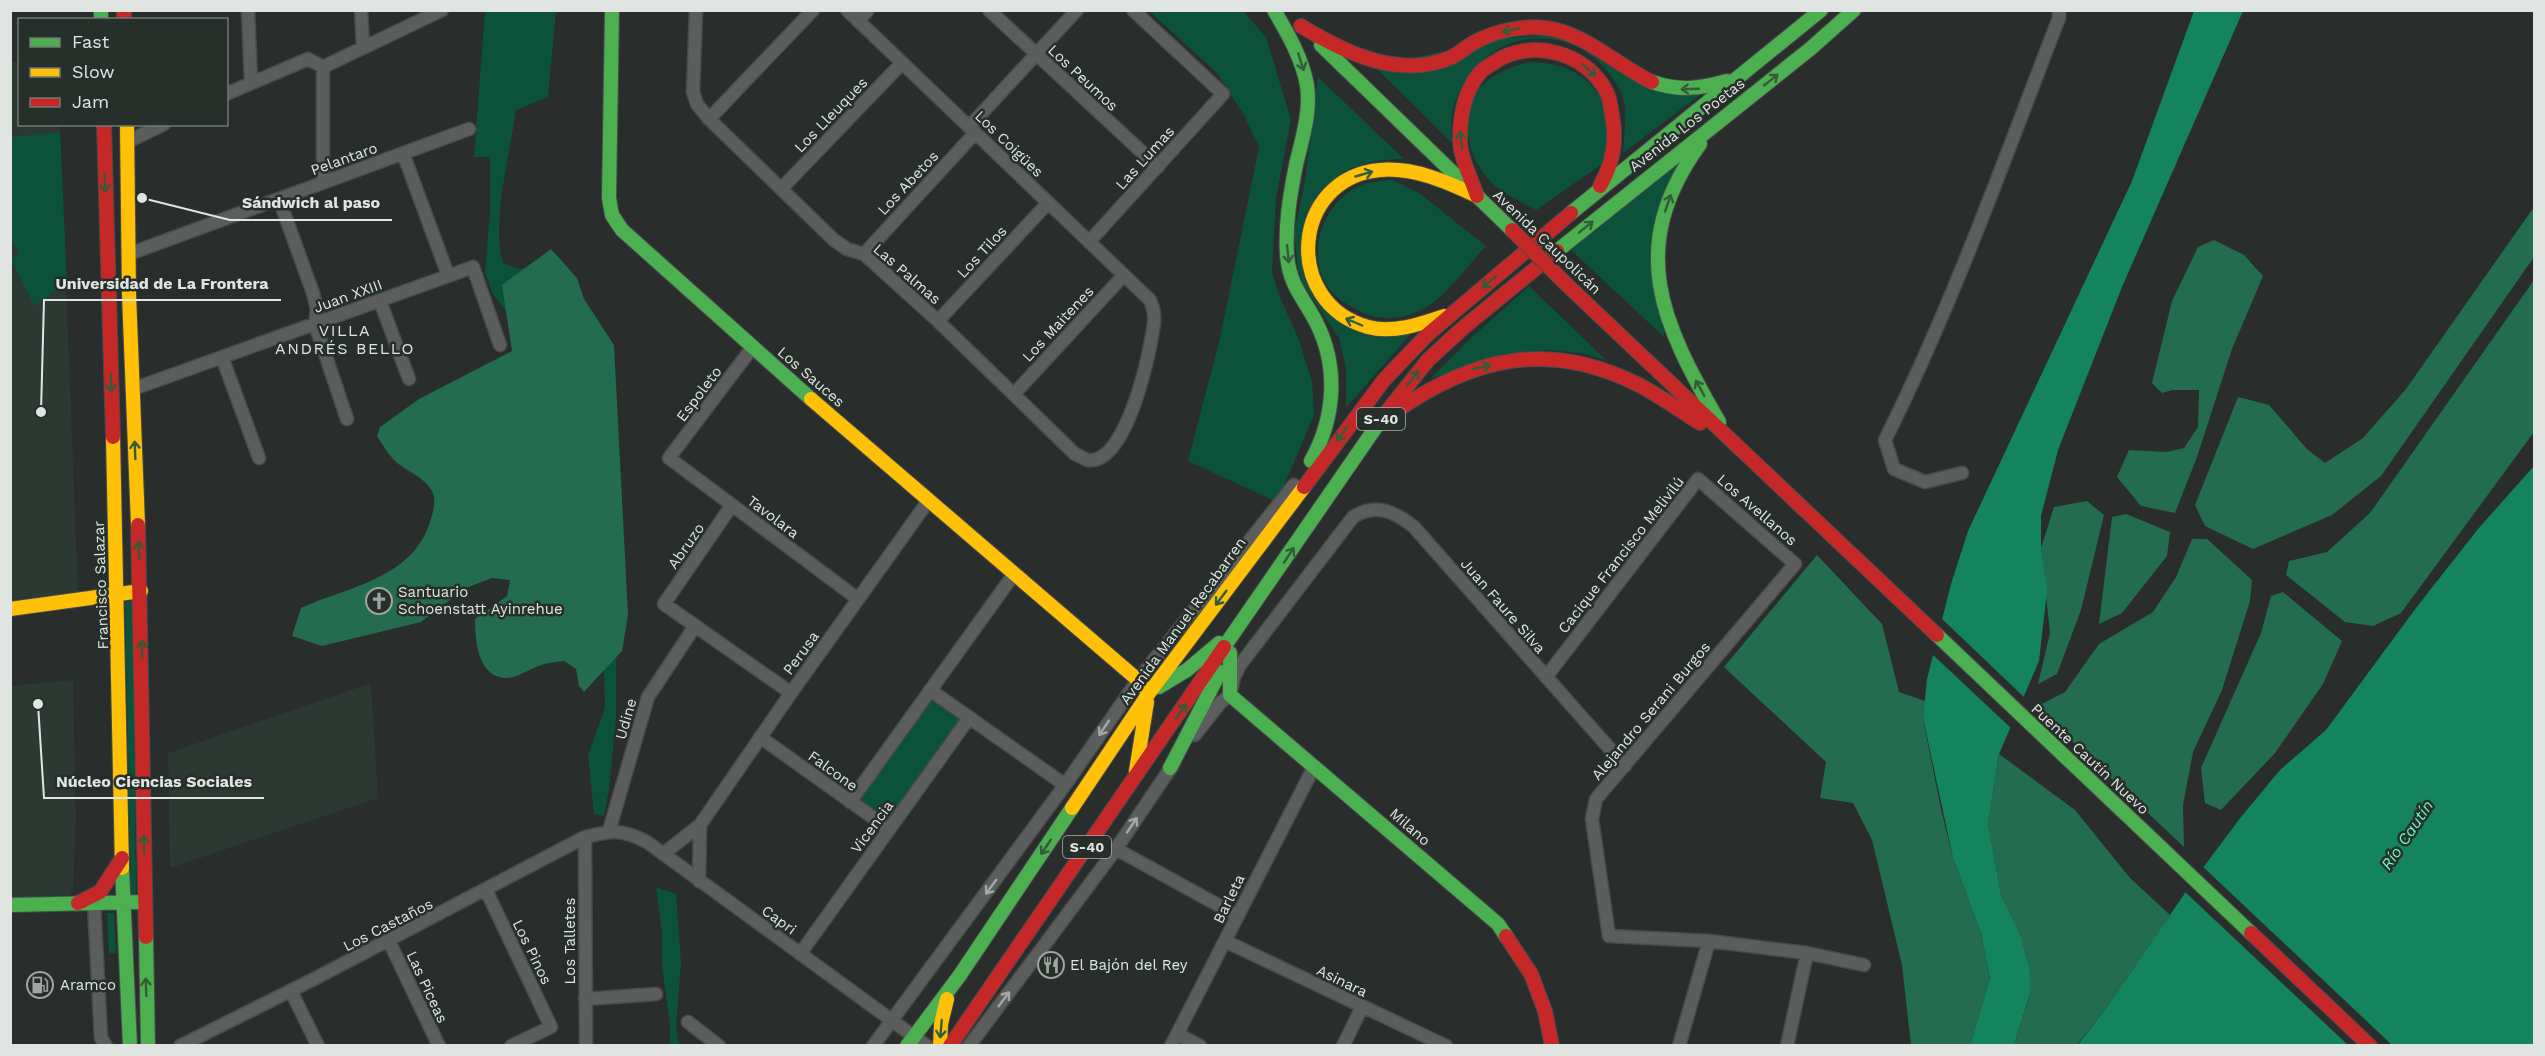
<svg xmlns="http://www.w3.org/2000/svg" width="2545" height="1056" font-family="'Work Sans',sans-serif">
<style>
.built{fill:#2c3832}
.green{fill:#0c523b}
.forest{fill:#236c50}
.water{fill:#13845e}
.pier{fill:#292d2b}
.lines{fill:none;stroke-linecap:round;stroke-linejoin:round}
.street-casing{stroke:#474b49;stroke-width:15}
.fast-casing{stroke:#474b49;stroke-width:16}
.slow-casing{stroke:#474b49;stroke-width:16}
.jam-casing{stroke:#474b49;stroke-width:16}
.street{stroke:#5b5e5c;stroke-width:12}
.fast{stroke:#4caf50;stroke-width:14}
.slow{stroke:#ffc107;stroke-width:14}
.jam{stroke:#c62828;stroke-width:14}
.jam-bridge-casing{stroke:#474b49;stroke-width:16;stroke-linecap:butt}
.jam-bridge{stroke:#c62828;stroke-width:14}
.oneway{stroke:#345c38}
.oneway2{stroke:#a4a8a6}
.labels{text-anchor:middle;dominant-baseline:central;stroke-width:5;stroke-linejoin:round;paint-order:stroke}
.shield{fill:#272f2b;stroke:#a8aeab;stroke-width:1.5}
.shield-label{font-size:14px;font-weight:bold;fill:#e0e5e2}
.street-label{font-size:15px;fill:#e0e5e2;stroke:#272f2b}
.poi-label{font-size:15px;fill:#e0e5e2;stroke:#272f2b;text-anchor:start}
.neighbourhood-label{font-size:16px;letter-spacing:1.5px;fill:#e0e5e2;stroke:#272f2b}
.water-label{font-size:16px;font-style:italic;fill:#6bf9be;stroke:#272f2b}
.leader{fill:none;stroke:#e0e5e2;stroke-width:2}
.callout-dot{fill:#e0e5e2;stroke:#272f2b;stroke-width:2}
.callout-label{font-size:16px;text-anchor:middle;font-weight:bold;fill:#e0e5e2;stroke:#272f2b;stroke-width:5;stroke-linejoin:round;paint-order:stroke}
</style>
<rect width="100%" height="100%" fill="#292d2b"/>
<path class="built" d="M19,61L20,124L60,125L78,592L10,602V62Z
M73,680L76,817L73,890L69,895L11,898L10,686Z
M371,683L378,798L170,868L168,753Z"/>
<path class="green" d="M485,11H556L548,97L516,110C510,155 491,221 503,263L519,269L544,264L616,641V718L609,789L604,816L594,814L588,755L605,708L603,644L522,333L493,294L485,272L490,212V157H474Z
M1149,11H1243L1266,37L1291,120L1276,198L1272,273L1279,295L1299,340L1312,382L1314,415L1277,502L1188,461L1220,338L1259,147L1244,115L1217,73Z
M1556,34L1700,95L1623,153C1624,134 1629,108 1620,90C1578,9 1469,28 1452,115C1450,124 1452,134 1452,143L1374,66L1502,39Z
M1530,62C1565,62 1599,78 1606,115C1609,129 1605,147 1605,162L1536,210C1522,202 1503,194 1492,183C1478,169 1470,153 1468,134C1467,127 1464,117 1466,110C1473,83 1505,67 1530,62Z
M1318,77L1404,159C1344,161 1339,174 1305,218L1326,308L1414,330L1346,408V368L1339,338L1304,286L1298,269L1294,233L1305,181Z
M60,132L67,283L34,306L11,259L19,255L11,237V137Z
M1677,164L1665,189L1664,337L1571,250Z
M1393,180L1419,193L1486,246C1468,265 1444,299 1421,310C1402,320 1378,321 1359,311C1346,304 1332,296 1325,282C1306,248 1326,200 1361,185C1371,181 1382,181 1393,180Z
M1529,286L1606,360L1581,353L1546,350L1431,378L1469,340Z
M133,601L136,895H131L125,602Z
M932,698L962,719L887,821L858,801Z
M656,887L676,894L681,963L676,1027L679,1045H670V1025L662,966V934Z
M107,913H114L116,953H109Z"/>
<path class="forest" d="M2534,207V257L2381,476L2332,515L2253,549L2205,526L2195,505L2238,397L2269,405L2307,449L2325,463L2363,438L2406,389Z
M2214,240L2244,255L2263,276L2232,349L2197,457L2175,513L2141,506L2117,477L2129,450L2167,452L2184,448L2198,427L2199,390H2172L2162,393L2152,383L2172,301L2198,247Z
M551,249L577,278L584,299L614,345L628,615L622,651L584,692L579,686L576,669L564,661C555,662 544,663 536,667C526,671 515,679 504,678C477,675 475,639 475,619L507,596L510,580L492,578L466,588L421,622L322,646L292,636L301,608C347,587 412,579 430,522C433,512 437,501 432,491C423,475 404,471 393,459C387,452 382,444 377,436L380,427L419,399L512,351L502,285Z
M2534,280V432L2401,613L2373,626L2345,622L2286,575L2289,561L2327,552L2370,513Z
M2087,501L2104,515L2081,610L2057,674L2038,684L2050,633L2041,548L2054,507Z
M2126,514L2170,532L2167,556L2122,613L2099,624L2112,517Z
M2192,539H2207L2252,580L2250,601L2222,690L2193,752L2183,805L2184,847L2036,707L2065,692L2099,644L2153,612L2176,577Z
M1817,555L1882,624L1899,692L1925,701L1923,719L1941,809L1953,858L1981,933L1990,980L1970,1045H1911L1902,965L1872,840L1853,803L1820,798L1826,762L1724,667Z
M2283,592L2342,641L2323,684L2275,753L2221,810L2205,803L2201,768L2261,633L2271,596Z
M1999,754L2075,810L2130,878L2170,915L2109,1004L2077,1045H2014L2030,995L2019,932L2001,895L1988,823Z"/>
<path class="water" d="M2194,11H2243L2122,287L2058,450L2041,516V548L2047,591L2039,661L1999,754L1988,823L2001,895L2019,932L2029,967L2030,994L2014,1045H1970L1990,979L1981,933L1953,858L1923,718L1927,679L1951,584L1968,531L2132,181Z
M2534,466V1045L2077,1046L2109,1004L2196,877L2241,817L2280,770L2326,730L2416,608L2478,529Z"/>
<path class="pier" d="M1940,617L2026,699L2013,730L1931,653Z
M2201,865L2392,1045H2348L2183,890Z"/>
<g class="lines">
<defs>
<path id="street" d="M248,10L251,82
M361,10L363,46
M696,10L693,92L697,104L709,119L834,240L847,249L864,254L938,321L1075,454C1078,455 1084,459 1088,460C1127,465 1151,350 1154,322C1155,314 1153,307 1150,300L847,10
M989,10L1158,167
M858,21L868,10
M323,67V182
M226,94L308,59L323,67L442,10
M709,119L813,10
M969,127L1077,10
M127,142L164,124
M403,153L448,275
M782,188L902,63
M279,199L313,293L317,309L315,324L347,419
M1089,242L1223,94L1133,10
M129,254L469,129
M864,254L975,133
M380,301L409,379
M938,321L1048,203
M752,348L669,458L858,599
M222,357L259,458
M133,389L473,267L500,345
M1014,394L1124,275
M1962,473L1925,482L1894,469L1885,440C1953,304 2004,160 2059,18V10
M732,505L664,604L791,693
M1546,677L1698,479L1795,564L1596,799L1592,819L1609,936L1709,941L1807,953L1864,965
M930,690L1065,785
M1195,735L1220,703L1230,695L1234,677L1240,665L1353,517C1376,503 1394,511 1414,527L1625,766
M760,737L889,829
M850,802L1014,574
M609,831L648,697L695,626
M585,837L586,1046
M1116,849L1238,916
M663,854L700,825L791,693L929,500
M699,881L700,825
M486,890L551,1027L511,1046
M94,903L101,1038L106,1046
M389,941L439,1046
M1225,941L1446,1046
M800,954L969,718
M291,991L318,1046
M585,999L656,994
M688,1022L719,1046
M1177,1034L1200,1046
M180,1046L312,980L585,837C612,830 622,829 647,842L927,1046
M873,1046L1065,785L1138,680L1294,485
M969,1046L1116,849L1174,763
M1171,1046L1314,767
M1343,1046L1362,1007
M1679,1046L1709,941
M1787,1046L1807,953"/>
<path id="fast" d="M101,10V20
M612,10L609,198L612,215L622,230L811,399
M1274,10C1288,34 1302,58 1307,85C1311,112 1302,139 1296,165C1290,195 1285,225 1287,256C1290,286 1303,297 1316,322C1339,367 1335,418 1311,461
M1321,45L1512,230
M1652,82C1679,91 1699,89 1727,81
M1700,144C1625,248 1662,323 1719,422
M1571,213L1821,10
M1557,251L1810,49L1854,10
M1937,635L2251,933
M1224,647L1385,414
M1230,653V695L1498,924L1506,936
M1159,687L1187,670L1219,643
M1170,768L1220,672
M122,868L130,1046
M10,905L144,902
M146,937L148,1046
M907,1046L960,975L1072,808"/>
<path id="slow" d="M127,124L129,294L138,525
M1444,316C1421,324 1392,334 1368,327C1282,303 1291,178 1380,170C1414,167 1447,182 1477,196
M811,399L1138,680L1149,693
M113,437L122,868
M10,609L141,591
M1136,771L1147,702
M1072,808L1149,693L1304,487
M940,1046L941,1024L947,999"/>
<path id="jam" d="M124,10V20
M1301,26C1345,53 1401,80 1452,57C1460,53 1467,46 1475,42C1495,31 1524,25 1546,28C1587,34 1616,65 1652,82
M104,124L113,437
M1477,196C1471,178 1460,158 1460,139C1460,116 1464,92 1479,74C1482,69 1489,66 1493,63C1531,37 1587,52 1607,93C1610,99 1611,108 1612,115C1617,140 1613,164 1600,186
M1567,285L1937,635
M1395,412C1473,357 1548,340 1637,384C1659,395 1679,410 1700,423
M1385,414L1428,360L1464,327L1557,251
M1304,487L1384,380L1427,335L1571,213
M138,525L146,937
M78,903L100,892L122,858
M2251,933L2370,1046
M1506,936L1531,974L1545,1011L1552,1046
M950,1046L1224,647"/>
</defs>
<use href="#street" class="street-casing"/>
<use href="#fast" class="fast-casing"/>
<use href="#slow" class="slow-casing"/>
<use href="#jam" class="jam-casing"/>
<use href="#street" class="street"/>
<use href="#fast" class="fast"/>
<use href="#slow" class="slow"/>
<use href="#jam" class="jam"/>
<defs>
<path id="jam-bridge" d="M1512,230L1567,285"/>
</defs>
<use href="#jam-bridge" class="jam-bridge-casing"/>
<use href="#jam-bridge" class="jam-bridge"/>
</g>
<defs><path id="oneway-shaft" d="M-6 0H5M1.5-3L5.5 0L1.5 3" fill="none" stroke-width="1.6" stroke-linecap="round" stroke-linejoin="round" transform="scale(1.5)"/></defs>
<g class="oneway">
<use href="#oneway-shaft" transform="translate(1511 30) rotate(170)"/>
<use href="#oneway-shaft" transform="translate(1301 62) rotate(72)"/>
<use href="#oneway-shaft" transform="translate(1589 70) rotate(42)"/>
<use href="#oneway-shaft" transform="translate(1771 80) rotate(-38)"/>
<use href="#oneway-shaft" transform="translate(1690 89) rotate(178)"/>
<use href="#oneway-shaft" transform="translate(1461 140) rotate(-97)"/>
<use href="#oneway-shaft" transform="translate(1364 174) rotate(-16)"/>
<use href="#oneway-shaft" transform="translate(105 183) rotate(88)"/>
<use href="#oneway-shaft" transform="translate(1668 203) rotate(-71)"/>
<use href="#oneway-shaft" transform="translate(1586 227) rotate(-39)"/>
<use href="#oneway-shaft" transform="translate(1288 254) rotate(84)"/>
<use href="#oneway-shaft" transform="translate(1489 282) rotate(140)"/>
<use href="#oneway-shaft" transform="translate(1354 322) rotate(-157)"/>
<use href="#oneway-shaft" transform="translate(1482 367) rotate(-13)"/>
<use href="#oneway-shaft" transform="translate(1413 378) rotate(-51)"/>
<use href="#oneway-shaft" transform="translate(111 383) rotate(88)"/>
<use href="#oneway-shaft" transform="translate(1700 388) rotate(-119)"/>
<use href="#oneway-shaft" transform="translate(1342 434) rotate(126)"/>
<use href="#oneway-shaft" transform="translate(135 450) rotate(-92)"/>
<use href="#oneway-shaft" transform="translate(139 550) rotate(-93)"/>
<use href="#oneway-shaft" transform="translate(1289 555) rotate(-56)"/>
<use href="#oneway-shaft" transform="translate(1221 598) rotate(127)"/>
<use href="#oneway-shaft" transform="translate(142 649) rotate(-91)"/>
<use href="#oneway-shaft" transform="translate(1181 711) rotate(-55)"/>
<use href="#oneway-shaft" transform="translate(144 844) rotate(-91)"/>
<use href="#oneway-shaft" transform="translate(1046 847) rotate(124)"/>
<use href="#oneway-shaft" transform="translate(146 987) rotate(-92)"/>
<use href="#oneway-shaft" transform="translate(941 1029) rotate(95)"/>
</g>
<g class="oneway2">
<use href="#oneway-shaft" transform="translate(1104 728) rotate(124)"/>
<use href="#oneway-shaft" transform="translate(1132 825) rotate(-56)"/>
<use href="#oneway-shaft" transform="translate(991 887) rotate(126)"/>
<use href="#oneway-shaft" transform="translate(1004 999) rotate(-53)"/>
</g>
<defs>
<symbol id="church-ring" viewBox="-11 -11 22 22"><circle r="9.5" fill="#272f2b" stroke="#a0a5a2" stroke-width="1.5"/><path d="M-1.2-6h2.4v3.5h3.3v2.4h-3.3V6h-2.4V-.1h-3.3v-2.4h3.3Z" fill="#a0a5a2"/></symbol>
<symbol id="restaurant-ring" viewBox="-11 -11 22 22"><circle r="9.5" fill="#272f2b" stroke="#a0a5a2" stroke-width="1.5"/><path d="M-5-6h1v4h1v-4h1v4h1v-4h1v5L-1.5 .5V6h-2V.5L-5-1ZM5-6V6H3V1.5H1.5Q1.5-4 5-6Z" fill="#a0a5a2"/></symbol>
<symbol id="fuel-ring" viewBox="-11 -11 22 22"><circle r="9.5" fill="#272f2b" stroke="#a0a5a2" stroke-width="1.5"/><path d="M-5.5-6h7V0h2V4h1.3V-2.5L3-4.5l.8-.8L6-3V5H2.5V1h-1V6h-7ZM-4.2-4.7v3.2H.2V-4.7Z" fill="#a0a5a2"/></symbol>
</defs>
<g fill-rule="evenodd">
<use href="#church-ring" x="364" y="586" width="30" height="30"/>
<use href="#restaurant-ring" x="1036" y="950" width="30" height="30"/>
<use href="#fuel-ring" x="25" y="970" width="30" height="30"/>
</g>
<g class="labels">
<g class="shield">
<rect x="1357" y="408" width="48" height="22" rx="4.5"/>
<rect x="1063" y="836" width="48" height="22" rx="4.5"/>
</g>
<g class="shield-label">
<text x="1381" y="419">S-40</text>
<text x="1087" y="847">S-40</text>
</g>
<g class="street-label">
<text transform="translate(1083 78) rotate(43)">Los Peumos</text>
<text transform="translate(831 115) rotate(-46)">Los Lleuques</text>
<text transform="translate(1687 125) rotate(-38)">Avenida Los Poetas</text>
<text transform="translate(1009 144) rotate(44)">Los Coigües</text>
<text transform="translate(1145 158) rotate(-48)">Las Lumas</text>
<text transform="translate(344 159) rotate(-20)">Pelantaro</text>
<text transform="translate(908 183) rotate(-47)">Los Abetos</text>
<text transform="translate(1547 242) rotate(44)">Avenida Caupolicán</text>
<text transform="translate(982 252) rotate(-47)">Los Tilos</text>
<text transform="translate(907 274) rotate(41)">Las Palmas</text>
<text transform="translate(348 296) rotate(-20)">Juan XXIII</text>
<text transform="translate(1058 324) rotate(-47)">Los Maitenes</text>
<text transform="translate(811 377) rotate(41)">Los Sauces</text>
<text transform="translate(699 394) rotate(-53)">Espoleto</text>
<text transform="translate(1757 510) rotate(41)">Los Avellanos</text>
<text transform="translate(773 517) rotate(37)">Tavolara</text>
<text transform="translate(686 546) rotate(-55)">Abruzo</text>
<text transform="translate(1621 555) rotate(-52)">Cacique Francisco Melivilú</text>
<text transform="translate(101 585) rotate(-92)">Francisco Salazar</text>
<text transform="translate(1503 606) rotate(49)">Juan Faure Silva</text>
<text transform="translate(1183 621) rotate(-54)">Avenida Manuel Recabarren</text>
<text transform="translate(801 653) rotate(-54)">Perusa</text>
<text transform="translate(1651 711) rotate(-50)">Alejandro Serani Burgos</text>
<text transform="translate(626 719) rotate(-74)">Udine</text>
<text transform="translate(2090 759) rotate(43)">Puente Cautín Nuevo</text>
<text transform="translate(833 771) rotate(36)">Falcone</text>
<text transform="translate(872 827) rotate(-54)">Vicencia</text>
<text transform="translate(1410 827) rotate(41)">Milano</text>
<text transform="translate(1229 899) rotate(-64)">Barleta</text>
<text transform="translate(779 920) rotate(36)">Capri</text>
<text transform="translate(388 925) rotate(-27)">Los Castaños</text>
<text transform="translate(570 941) rotate(-90)">Los Talletes</text>
<text transform="translate(532 952) rotate(64)">Los Pinos</text>
<text transform="translate(1342 981) rotate(26)">Asinara</text>
<text transform="translate(427 987) rotate(65)">Las Piceas</text>
</g>
<g class="poi-label">
<text x="398" y="592">Santuario<tspan x="398" dy="17">Schoenstatt Ayinrehue</tspan></text>
<text x="1070" y="965">El Bajón del Rey</text>
<text x="60" y="985">Aramco</text>
</g>
<g class="neighbourhood-label">
<text x="345" y="330">VILLA<tspan x="345" dy="18">ANDRÉS BELLO</tspan></text>
</g>
<g class="water-label">
<text transform="translate(2407 835) rotate(-56)">Río Cautín</text>
</g>
</g>
<path class="leader" d="M142 198L230 220H392M41 412L44 300H281M38 704L44 798H264"/>
<g class="callout-dot">
<circle cx="142" cy="198" r="6"/>
<circle cx="41" cy="412" r="6"/>
<circle cx="38" cy="704" r="6"/>
</g>
<g class="callout-label">
<text x="311" y="208">Sándwich al paso</text>
<text x="162" y="289">Universidad de La Frontera</text>
<text x="154" y="787">Núcleo Ciencias Sociales</text>
</g>
<rect width="2545" height="1056" fill="none" stroke="#e0e5e2" stroke-width="24"/>
<rect x="18" y="18" width="210" height="108" fill="#272f2b" stroke="#717874" stroke-width="1.5"/>
<rect x="30" y="38" width="30" height="9" fill="#4caf50" stroke="#717874" stroke-width="1.5"/>
<text x="72" y="48" font-size="18" fill="#e0e5e2">Fast</text>
<rect x="30" y="68" width="30" height="9" fill="#ffc107" stroke="#717874" stroke-width="1.5"/>
<text x="72" y="78" font-size="18" fill="#e0e5e2">Slow</text>
<rect x="30" y="98" width="30" height="9" fill="#c62828" stroke="#717874" stroke-width="1.5"/>
<text x="72" y="108" font-size="18" fill="#e0e5e2">Jam</text>
</svg>
